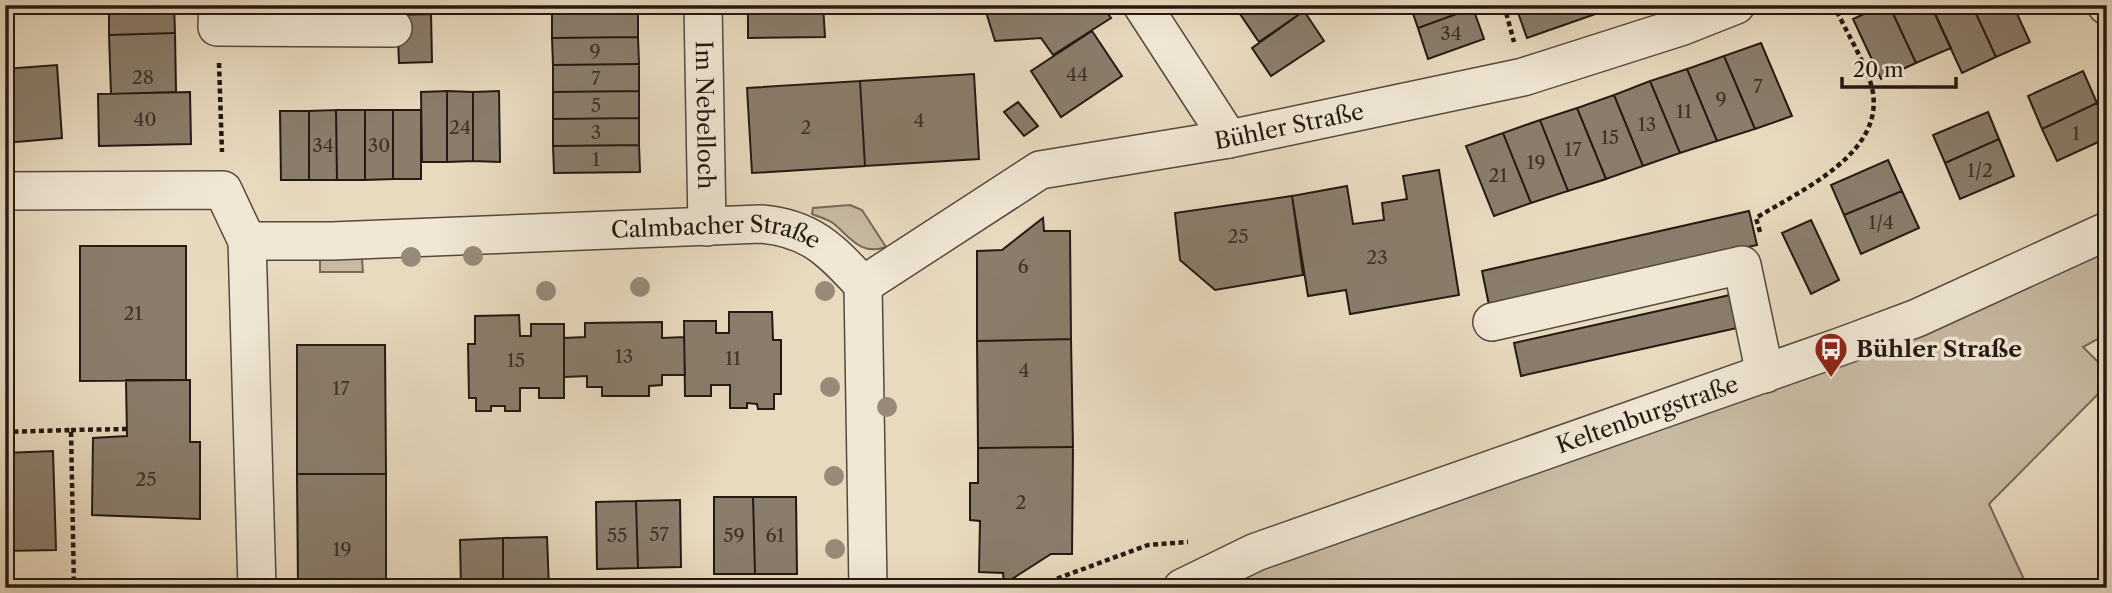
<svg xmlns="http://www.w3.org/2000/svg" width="2112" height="593" font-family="'Libre Caslon Text',serif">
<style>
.green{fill:#c7b9a2;stroke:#76695a;stroke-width:2}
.building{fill:#8a7d6c;stroke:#241913;stroke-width:2}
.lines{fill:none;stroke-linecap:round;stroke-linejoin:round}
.minor-casing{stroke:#55493e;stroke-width:40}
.path{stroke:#241913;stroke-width:4.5;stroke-dasharray:5 3.5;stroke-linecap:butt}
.minor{stroke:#f0e7d5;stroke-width:37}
.tree{fill:#978a78}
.labels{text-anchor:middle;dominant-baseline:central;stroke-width:7;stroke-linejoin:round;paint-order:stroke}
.number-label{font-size:19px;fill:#3e3229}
.street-label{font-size:23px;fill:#241913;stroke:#f0e7d5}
.poi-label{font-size:23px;font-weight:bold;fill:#241913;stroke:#f0e7d5;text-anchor:start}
</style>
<rect width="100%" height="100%" fill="#e8dabf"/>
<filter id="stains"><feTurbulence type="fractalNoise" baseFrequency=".00286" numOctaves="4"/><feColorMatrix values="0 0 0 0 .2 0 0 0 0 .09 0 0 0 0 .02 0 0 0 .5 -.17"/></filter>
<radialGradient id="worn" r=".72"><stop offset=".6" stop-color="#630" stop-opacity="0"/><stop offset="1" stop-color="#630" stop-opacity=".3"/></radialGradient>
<path class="green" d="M850,205L862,210L886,247C860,256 850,237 833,223C827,219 819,217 812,214L813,208Z
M2107,231V334L2083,347L2107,371V385L1989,504L2028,588H1182Z
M320,246L361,247L363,272H320Z"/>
<path class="building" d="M109,5H174L175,33L109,35Z
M528,5H610V10L528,12Z
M748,5H823L825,37L748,38Z
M996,5H1102L1111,18L1053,55L1041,38L995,41L986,12Z
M1252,5H1310L1311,6L1259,42L1240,14Z
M1410,5H1472L1473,8L1418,28Z
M1522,5H1621L1527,38L1516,7Z
M1883,5H1889L1916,63L1881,79L1853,19Z
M1889,5H1931L1951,48L1916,63Z
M1943,5H1972L1996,57L1962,73L1933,10Z
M1972,5H2013L2030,42L1996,57Z
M1473,8L1484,39L1428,59L1418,28Z
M638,9V37L552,38V11Z
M1304,11L1324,41L1271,76L1252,48Z
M431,14L432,62L399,63L397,15Z
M1092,31L1122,76L1061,117L1031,71Z
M175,33L176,92L111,94L109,35Z
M638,37L639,64L553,65L552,38Z
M1761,43L1792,116L1755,129L1724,56Z
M1724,56L1755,129L1717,141L1687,69Z
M639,64V91L553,92V65Z
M57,65L62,138L5,143V69Z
M1687,69L1717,141L1680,153L1650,81Z
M2083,71L2097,103L2042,129L2028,96Z
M974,74L979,159L865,166L860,81Z
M860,81L865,166L752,173L747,88Z
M1650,81L1680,153L1643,166L1614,95Z
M447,91L473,92V161L447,162Z
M447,91V162H422L421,92Z
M499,91L500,162L473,161V92Z
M639,91V118L553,119V92Z
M190,92L191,144L99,146L98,94Z
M1614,95L1643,166L1606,179L1577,108Z
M1018,102L1038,126L1024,136L1004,112Z
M2097,103L2107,124V138L2057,161L2042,129Z
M1577,108L1606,179L1568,191L1540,120Z
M336,110H365V180H337Z
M336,110L337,180H309V111Z
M365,110H393V179L365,180Z
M393,110H421V179H393Z
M280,111H309V180H281Z
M1988,112L1999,139L1945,163L1933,135Z
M639,118V145L553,146V119Z
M1540,120L1568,191L1531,203L1503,133Z
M1503,133L1531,203L1494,216L1466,146Z
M1999,139L2014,176L1960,199L1945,163Z
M639,145L640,172L554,173L553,146Z
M1888,160L1902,191L1844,215L1831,185Z
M1439,170L1459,295L1350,314L1346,290L1308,296L1292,196L1347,186L1353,224L1384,220L1382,203L1407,199L1403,176Z
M1902,191L1919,228L1861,254L1844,215Z
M1292,196L1303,275L1215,290L1180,260L1175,213Z
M1749,211L1757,245L1489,305L1482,271Z
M1043,218L1044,231H1070L1071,339L977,341V251L1002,250Z
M1811,220L1839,280L1811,294L1782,233Z
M80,246H186V380L80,381Z
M1730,295L1737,328L1521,376L1514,343Z
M729,312H772L773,340H781V394H774V409H758L757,404L747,403V408H730V385H711V396H685L684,321H716V333H729Z
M519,315L520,336H531V324H564V398H539V388H520V411H505V406H491V411H476V398H469L468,344H475V316Z
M662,322V338L684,337L685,375H662V385L649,386V396H602V387H587V376L564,377V338L585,337V323Z
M1071,339L1073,447L978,448L977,341Z
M297,345H385L386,474H297Z
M126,380H190V442H200V519L92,515L93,438L127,436Z
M1073,447L1072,554H1051L1004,584L1003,573L979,572L980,521L970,520V483H978V448Z
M53,451L56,550L5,551V453Z
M297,474H386V588H298Z
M714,497H753L755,574H714Z
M753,497H796L797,574H755Z
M680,500L681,567L638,568L636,501Z
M636,501L638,568L597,569L596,502Z
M547,537L549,588H503V538Z
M503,538V588H461L460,540Z"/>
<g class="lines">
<defs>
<g id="minor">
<path d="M218,5L217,27L393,28"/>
<path id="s1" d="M703,5L707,227"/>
<path d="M1142,5L1229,139"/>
<path d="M2106,5L2107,6"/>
<path d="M5,191L223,190L247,241"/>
<path id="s2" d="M863,285L1040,170L1229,139L1523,77L1683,26L1736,5"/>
<path d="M1492,322L1742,265L1765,374"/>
<path id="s3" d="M257,588L247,241H332L761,224C810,228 831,250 863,285L868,588"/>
<path id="s4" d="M1182,588L1256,552L1845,345L1917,318L2107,231"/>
</g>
</defs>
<use href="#minor" class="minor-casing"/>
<path class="path" d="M1504,5L1514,42
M219,63L222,152
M1760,232L1756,218C1801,190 1887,153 1872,88C1866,63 1845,30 1834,5
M71,430L127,429
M5,432L71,430L74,588
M1043,588L1056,579L1148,545L1188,542"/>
<use href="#minor" class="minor"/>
</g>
<g class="tree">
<circle cx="473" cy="256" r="10"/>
<circle cx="411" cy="257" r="10"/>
<circle cx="640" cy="287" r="10"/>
<circle cx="546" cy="291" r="10"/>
<circle cx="825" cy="291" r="10"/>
<circle cx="830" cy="387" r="10"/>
<circle cx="887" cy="407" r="10"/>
<circle cx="834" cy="476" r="10"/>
<circle cx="835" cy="549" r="10"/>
</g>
<defs>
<symbol id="bus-pin" viewBox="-11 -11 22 30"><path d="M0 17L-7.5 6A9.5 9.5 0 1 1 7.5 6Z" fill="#8f2418" stroke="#f0e7d5"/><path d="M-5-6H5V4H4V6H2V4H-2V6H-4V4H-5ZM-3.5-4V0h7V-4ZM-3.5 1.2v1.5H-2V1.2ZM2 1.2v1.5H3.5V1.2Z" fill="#fff"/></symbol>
</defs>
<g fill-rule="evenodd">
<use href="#bus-pin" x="1812" y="330" width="38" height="52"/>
</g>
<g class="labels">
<g class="number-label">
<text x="1451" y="33">34</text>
<text x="595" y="51">9</text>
<text x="1077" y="74">44</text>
<text x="143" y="77">28</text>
<text x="596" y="78">7</text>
<text x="1758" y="86">7</text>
<text x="1721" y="99">9</text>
<text x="596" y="105">5</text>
<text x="1684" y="111">11</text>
<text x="145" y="119">40</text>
<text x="919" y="120">4</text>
<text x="1647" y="124">13</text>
<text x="460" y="127">24</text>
<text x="806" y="127">2</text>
<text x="596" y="132">3</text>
<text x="2076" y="133">1</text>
<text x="1610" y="137">15</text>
<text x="323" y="145">34</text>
<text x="379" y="145">30</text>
<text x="1573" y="149">17</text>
<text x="596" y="159">1</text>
<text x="1536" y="162">19</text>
<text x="1980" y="170">1/2</text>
<text x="1498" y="175">21</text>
<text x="1881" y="222">1/4</text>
<text x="1238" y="236">25</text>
<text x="1377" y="257">23</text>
<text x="1023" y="266">6</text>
<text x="133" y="313">21</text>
<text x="624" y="356">13</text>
<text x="733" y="358">11</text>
<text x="516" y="360">15</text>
<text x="1024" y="370">4</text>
<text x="341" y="388">17</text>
<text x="146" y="479">25</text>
<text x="1021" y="502">2</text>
<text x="659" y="534">57</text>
<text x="617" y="535">55</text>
<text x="734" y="535">59</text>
<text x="775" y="535">61</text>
<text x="342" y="549">19</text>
</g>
<g class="street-label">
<text stroke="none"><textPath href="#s1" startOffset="110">Im Nebelloch</textPath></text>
<text stroke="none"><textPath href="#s2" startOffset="464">Bühler Straße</textPath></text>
<text stroke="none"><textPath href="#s3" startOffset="817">Calmbacher Straße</textPath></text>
<text stroke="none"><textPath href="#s4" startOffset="497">Keltenburgstraße</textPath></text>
</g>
<g class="poi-label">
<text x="1856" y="349">Bühler Straße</text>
</g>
</g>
<rect width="2112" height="593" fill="none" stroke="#e8dabf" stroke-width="28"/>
<rect x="7" y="7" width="2098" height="579" fill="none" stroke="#241913" stroke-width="3.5"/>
<rect x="14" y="14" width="2084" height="565" fill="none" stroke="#241913" stroke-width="2"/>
<path d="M1842 77v10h114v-10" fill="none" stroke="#241913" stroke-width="3.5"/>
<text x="1853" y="77" font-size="21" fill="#241913" stroke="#f0e7d5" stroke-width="5" paint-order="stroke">20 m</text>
<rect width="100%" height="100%" filter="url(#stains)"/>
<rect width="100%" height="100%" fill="url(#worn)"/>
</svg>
